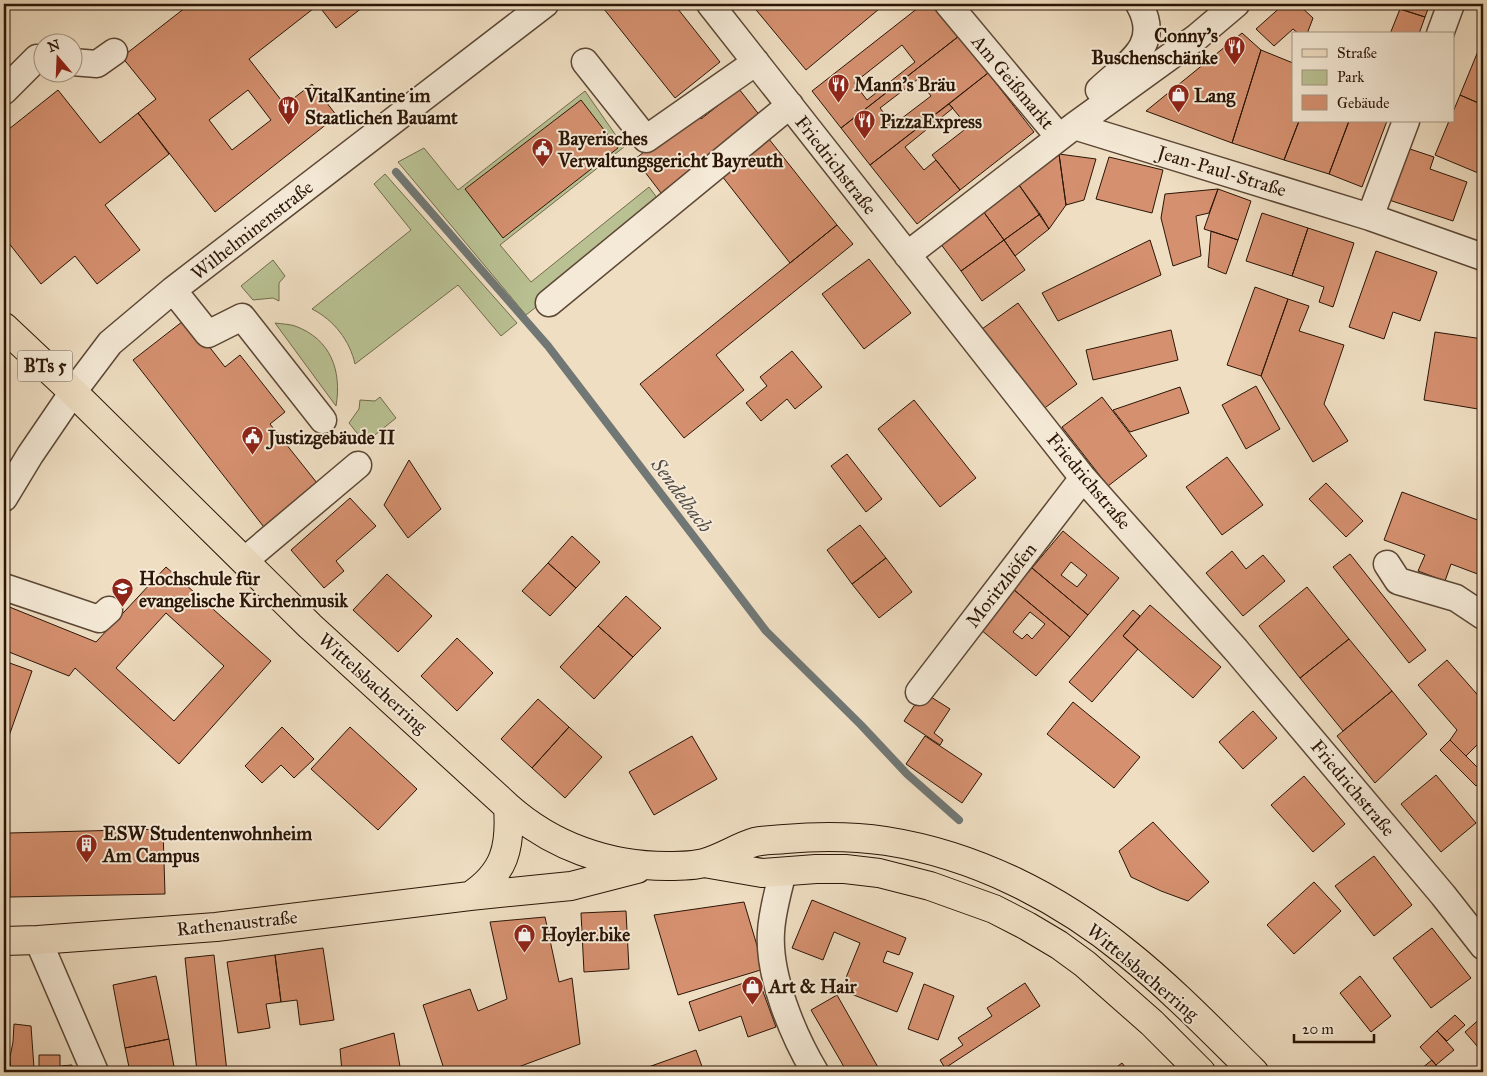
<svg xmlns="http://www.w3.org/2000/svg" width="1487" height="1076" font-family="'IM FELL Great Primer',serif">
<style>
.green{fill:#b9c193;stroke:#726b4c}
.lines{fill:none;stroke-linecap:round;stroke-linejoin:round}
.stream{stroke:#717774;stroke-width:8}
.building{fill:#d5906f;stroke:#2b1506;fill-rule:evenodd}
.minor-casing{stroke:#5c4735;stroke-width:29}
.major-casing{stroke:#2b1506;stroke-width:30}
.minor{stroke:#f5ead7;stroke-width:26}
.major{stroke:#efdec2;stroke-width:28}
.labels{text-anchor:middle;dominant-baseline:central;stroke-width:4;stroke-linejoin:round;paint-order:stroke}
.shield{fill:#f5ead7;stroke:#685545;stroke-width:1}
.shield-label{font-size:18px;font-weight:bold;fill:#2b1506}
.poi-label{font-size:19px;font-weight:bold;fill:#2b1506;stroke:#f5ead7;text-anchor:start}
.street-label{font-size:19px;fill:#2b1506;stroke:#f5ead7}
.water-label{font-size:20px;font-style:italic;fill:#544e46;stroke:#f5ead7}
</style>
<rect width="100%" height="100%" fill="#efdec2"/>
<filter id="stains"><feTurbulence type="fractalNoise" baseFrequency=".004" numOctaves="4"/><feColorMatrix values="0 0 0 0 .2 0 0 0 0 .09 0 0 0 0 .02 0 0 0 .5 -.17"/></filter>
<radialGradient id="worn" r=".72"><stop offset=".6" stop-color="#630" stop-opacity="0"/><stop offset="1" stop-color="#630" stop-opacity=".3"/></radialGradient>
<path class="green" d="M585,91L624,147L500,245L531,282L649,187L663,206L526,315L398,162L424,148L458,190Z
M385,174L517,323L501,336L458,285L355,364C350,341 334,320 312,309L411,230L374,184Z
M273,260L285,276L279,283V301L273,298L253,300L241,286Z
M275,323C282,324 289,324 295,326C331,339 342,371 336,406Z
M380,397L396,418L365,443L349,423L359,409L360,400L375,401Z"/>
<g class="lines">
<path class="stream" d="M396,172L548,346L766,631L861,725L907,774L959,820"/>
</g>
<path class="building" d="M190,4H367L336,28L318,5L249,59L285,105L312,84L337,116L215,212L138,113L156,99L122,57ZM248,90L271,120L232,150L209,120Z
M600,4H674L720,62L675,98Z
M753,4H824L828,9L834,4H885L806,70L752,5Z
M923,4H933L959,36L841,128L812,91ZM902,45L915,62L867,100L854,83Z
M1284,4H1298L1313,18L1307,34H1299L1293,29L1274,46L1256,29Z
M1402,4H1430L1425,17L1400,9Z
M1400,9L1425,17L1419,34H1390Z
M1242,33L1261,50L1232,143L1146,111Z
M959,36L988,73L870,165L841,128ZM918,79L931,96L893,125L880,108Z
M1483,39V105L1460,95Z
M1261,50L1293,63V121H1299L1284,160L1232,143Z
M988,73L1034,132L960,190L932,155L968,127L949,104Z
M739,89L761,117L661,193L635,159L696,112L701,119Z
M58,90L100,143L138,113L169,154L105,205L140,250L97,284L75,256L41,284L4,237V133Z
M1460,95L1483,105V175L1435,155L1449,121H1453V112Z
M581,100L618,148L503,238L465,189Z
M949,104L953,108L905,147L924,170L936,160L960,190L917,224L870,165Z
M1299,121H1349L1329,174L1284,160Z
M1349,121H1387L1362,187L1329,174Z
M765,134L837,225L790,263L718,171Z
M1407,148L1434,157L1430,169L1467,182L1453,221L1389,200Z
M1059,154L1096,159L1084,200L1066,205Z
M1059,154L1066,205L1049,229L1019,185Z
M1109,157L1163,170L1152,213L1096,199Z
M1019,185L1040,214L1004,240L983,211Z
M1218,189L1209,213L1196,216L1201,256L1173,266L1161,218L1165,194Z
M1218,189L1251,201L1238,240L1204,229Z
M983,211L1004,240L961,271L940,243Z
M1262,213L1308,228L1292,276L1246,261Z
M1040,214L1049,229L1015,256L1004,240Z
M837,225L853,244L716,355L744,390L684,438L640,384Z
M1308,228L1354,243L1333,307L1319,302L1324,287L1292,276Z
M1211,231L1238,240L1226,274L1208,267Z
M1004,240L1025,270L982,301L961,271Z
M1150,240L1161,275L1058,321L1042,293Z
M1376,251L1437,272L1420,321L1393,312L1384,339L1349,327Z
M869,259L911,313L864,349L822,294Z
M1255,287L1288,299L1261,376L1227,365Z
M1288,299L1309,306L1299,331L1344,345L1324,404L1348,441L1313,462L1261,376Z
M1018,303L1077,384L1042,410L982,329Z
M187,318L225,367L240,355L285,412L270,424L321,488L267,531L133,360Z
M1171,330L1178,360L1093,380L1086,350Z
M1435,332L1483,339V373L1478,409L1424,400Z
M792,351L822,387L795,409L787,399L761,421L746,403L767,386L760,377Z
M1256,386L1280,429L1246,449L1222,405Z
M1180,387L1189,413L1130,432L1113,410Z
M1102,397L1147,456L1108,486L1062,427Z
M914,400L976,478L940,507L878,429Z
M847,454L882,499L866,512L831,466Z
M1227,457L1263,505L1222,535L1186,487Z
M409,460L441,509L408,538L384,505Z
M1326,483L1363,521L1346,537L1309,499Z
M1402,492L1483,522V576L1451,564L1445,581L1418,571L1425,555L1384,540Z
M350,498L376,526L336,561L344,571L324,588L291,550Z
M860,525L886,558L852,584L827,550Z
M1063,531L1119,578L1088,615L1032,568ZM1071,562L1087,575L1077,587L1061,575Z
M572,536L600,562L576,588L548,563Z
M1232,551L1246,569L1263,555L1285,581L1243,616L1206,573Z
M1350,554L1426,650L1409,663L1333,567Z
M886,558L912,592L879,618L852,584Z
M548,563L576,588L550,616L522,591Z
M166,567L271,661L179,764L75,668L69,676L4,650V616L7,606L96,642ZM166,613L224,666L174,721L116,668Z
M1032,568L1088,615L1070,637L1013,589Z
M387,574L432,616L398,652L353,610Z
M1307,587L1349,639L1300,678L1259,626Z
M1013,589L1070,637L1036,676L980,629ZM1030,612L1045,624L1032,639L1027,634L1022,639L1013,632Z
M626,596L661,628L633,657L598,626Z
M1150,605L1221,667L1193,698L1123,636Z
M1133,610L1140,616L1123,636L1138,649L1092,702L1069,682Z
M598,626L633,657L594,699L560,667Z
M457,638L493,673L457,711L421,676Z
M1349,639L1392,691L1343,731L1300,678Z
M1447,660L1483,701V739L1466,756L1450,740L1457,730L1418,685Z
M4,661L32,671L4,750Z
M928,685L931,697L950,709L934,733L943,740L940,745L904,721Z
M1392,691L1427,734L1375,783L1337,736Z
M538,699L569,727L532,768L501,739Z
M1073,702L1140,757L1114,788L1047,734Z
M1253,711L1277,738L1243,769L1219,742Z
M282,727L314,759L294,778L281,765L262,783L245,766Z
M350,727L417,789L378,830L311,769Z
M569,727L602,757L565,798L532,768Z
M692,736L717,779L654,815L629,772Z
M925,736L982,774L962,803L906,764Z
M1450,740L1483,773V779L1476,786L1440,750Z
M1436,775L1476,823L1441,852L1401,804Z
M1304,776L1345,824L1313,852L1271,805Z
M1153,822L1209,882L1188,901L1161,891L1131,877L1119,851Z
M163,829L165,894L10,897L9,833Z
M1374,856L1412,905L1374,936L1335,886Z
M1314,882L1341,911L1294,954L1267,925Z
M812,900L906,938L899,955L887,951L883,962L913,973L897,1012L841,990L860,943L834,932L823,960L792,948Z
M744,902L764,969L678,995L654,915Z
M626,911L629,969L584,972L581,913Z
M545,917L559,982L572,978L580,1044L505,1072H445L423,1005L470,989L478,1011L507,999L490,922Z
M1432,928L1471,978L1431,1008L1393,958Z
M323,948L334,1020L300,1025L297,1000L281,1002L275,955Z
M214,955L227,1072H197L185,958Z
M275,955L281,1002L266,1004L270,1028L238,1033L227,962Z
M156,976L169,1039L125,1048L113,985Z
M1360,976L1391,1016L1371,1032L1340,993Z
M758,978L776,1027L748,1037L741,1016L699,1031L689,1002Z
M1025,983L1040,1006L945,1068L940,1060L963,1045L958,1038L992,1016L987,1008Z
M924,984L954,996L938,1040L908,1029Z
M837,995L879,1069L873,1072H847L811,1010Z
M1455,1015L1465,1025L1447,1041L1437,1031Z
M1483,1016V1053L1465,1032Z
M14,1024L31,1026L34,1068H28V1072H11L10,1057L13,1042Z
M1437,1031L1454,1050L1436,1065L1420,1047Z
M394,1033L401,1072H342L340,1049Z
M169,1039L175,1072H130L125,1048Z
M696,1050L704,1072H656L654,1065Z
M39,1055H60V1066L72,1065L74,1072H28V1068H39Z
M1432,1060L1441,1072H1417Z
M1122,1063L1129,1072H1110Z
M654,1065L656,1072H633Z"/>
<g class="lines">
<defs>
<path id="minor" d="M710,4L1083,478L1236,650L1443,895L1483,946
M948,4L1059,137
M1440,34L1451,4
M72,62L97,64L114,52
M585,62L646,139L756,62
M1099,90C1126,64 1163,46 1139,4
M4,91L37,58L42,59
M1074,126L1370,217L1483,257
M1370,217L1406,121
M907,255L1074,126L1197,37L1236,4
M173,290L208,334L242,317L323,420
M549,303L790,105
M4,498L30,455L73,392L110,343L173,290L545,4
M244,561L358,465
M1387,564L1398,581L1456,598L1483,616
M4,587L99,619L109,610
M919,692L1083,478
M783,872C778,891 772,912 771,932C768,976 793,1035 815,1072
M38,940L95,1072"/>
<path id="major" d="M4,327L73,392L310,626L508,807C552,846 608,866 667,866C679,866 693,866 704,863C722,858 738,847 755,842C764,840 775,840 785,839C819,836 852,836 886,841C975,855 1058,897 1128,954C1173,990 1213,1032 1254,1072
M704,863L762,873L816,869H845L879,873L930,886L994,909L1027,926L1059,945L1085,964L1152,1023L1201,1072
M470,896C505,873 511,847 508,807
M4,941L38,940L216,927L470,896L571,886L637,869"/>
</defs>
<use href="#minor" class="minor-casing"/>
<use href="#major" class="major-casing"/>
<use href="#minor" class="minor"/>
<use href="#major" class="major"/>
</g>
<defs>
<symbol id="restaurant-pin" viewBox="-11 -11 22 30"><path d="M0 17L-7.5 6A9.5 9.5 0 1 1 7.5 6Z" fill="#8f2418" stroke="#f5ead7"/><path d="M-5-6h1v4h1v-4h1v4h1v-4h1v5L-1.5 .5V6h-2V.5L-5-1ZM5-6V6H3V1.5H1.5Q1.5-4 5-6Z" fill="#fff"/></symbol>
<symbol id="shop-pin" viewBox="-11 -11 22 30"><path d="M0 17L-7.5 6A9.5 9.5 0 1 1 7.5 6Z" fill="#8f2418" stroke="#f5ead7"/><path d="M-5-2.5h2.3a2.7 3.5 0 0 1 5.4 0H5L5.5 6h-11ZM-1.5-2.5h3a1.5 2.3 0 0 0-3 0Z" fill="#fff"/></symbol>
<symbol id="civic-pin" viewBox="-11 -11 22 30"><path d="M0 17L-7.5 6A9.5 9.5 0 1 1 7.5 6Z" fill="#8f2418" stroke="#f5ead7"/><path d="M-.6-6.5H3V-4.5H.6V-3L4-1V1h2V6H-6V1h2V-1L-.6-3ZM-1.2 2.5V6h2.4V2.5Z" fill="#fff"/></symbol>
<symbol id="university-pin" viewBox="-11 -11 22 30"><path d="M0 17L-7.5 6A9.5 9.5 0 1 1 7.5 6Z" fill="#8f2418" stroke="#f5ead7"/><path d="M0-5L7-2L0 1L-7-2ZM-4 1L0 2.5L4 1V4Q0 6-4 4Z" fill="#fff"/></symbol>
<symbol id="building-pin" viewBox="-11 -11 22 30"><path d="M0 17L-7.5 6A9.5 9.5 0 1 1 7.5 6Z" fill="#8f2418" stroke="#f5ead7"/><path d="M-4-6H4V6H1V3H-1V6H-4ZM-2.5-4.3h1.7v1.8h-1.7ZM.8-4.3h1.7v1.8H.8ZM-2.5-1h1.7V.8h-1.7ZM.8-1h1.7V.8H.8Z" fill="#fff"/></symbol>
</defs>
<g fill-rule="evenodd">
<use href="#restaurant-pin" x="1222" y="34" width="25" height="34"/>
<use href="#restaurant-pin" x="826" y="72" width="25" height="34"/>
<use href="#shop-pin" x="1166" y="82" width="25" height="34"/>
<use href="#restaurant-pin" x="276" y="94" width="25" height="34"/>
<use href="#restaurant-pin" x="852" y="108" width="25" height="34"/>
<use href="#civic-pin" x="530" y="136" width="25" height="34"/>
<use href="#civic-pin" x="240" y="424" width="25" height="34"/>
<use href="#university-pin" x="110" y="576" width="25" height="34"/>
<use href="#building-pin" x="74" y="832" width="25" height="34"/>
<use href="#shop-pin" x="512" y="922" width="25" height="34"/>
<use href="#shop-pin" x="740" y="974" width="25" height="34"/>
</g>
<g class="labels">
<rect class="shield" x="17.5" y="350.5" width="55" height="31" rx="4"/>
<g class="shield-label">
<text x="45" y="366">BTs 5</text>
</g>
<g class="poi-label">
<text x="1218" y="35" text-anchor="end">Conny's<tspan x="1218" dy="22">Buschenschänke</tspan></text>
<text x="854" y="84">Mann's Bräu</text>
<text x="305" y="95">VitalKantine im<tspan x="305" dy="22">Staatlichen Bauamt</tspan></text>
<text x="1194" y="95">Lang</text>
<text x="880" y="121">PizzaExpress</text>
<text x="558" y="138">Bayerisches<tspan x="558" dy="22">Verwaltungsgericht Bayreuth</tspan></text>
<text x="268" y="437">Justizgebäude II</text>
<text x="139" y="578">Hochschule für<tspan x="139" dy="22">evangelische Kirchenmusik</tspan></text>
<text x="103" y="833">ESW Studentenwohnheim<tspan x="103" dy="22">Am Campus</tspan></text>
<text x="541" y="934">Hoyler.bike</text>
<text x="769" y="986">Art &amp; Hair</text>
</g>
<g class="street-label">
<text transform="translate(1013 82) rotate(50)">Am Geißmarkt</text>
<text transform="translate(836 165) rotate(52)">Friedrichstraße</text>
<text transform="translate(1222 171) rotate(17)">Jean-Paul-Straße</text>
<text transform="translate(252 230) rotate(-38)">Wilhelminenstraße</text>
<text transform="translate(1089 481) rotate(50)">Friedrichstraße</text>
<text transform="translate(1001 585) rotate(-52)">Moritzhöfen</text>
<text transform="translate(373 683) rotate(42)">Wittelsbacherring</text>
<text transform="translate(1353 788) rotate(50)">Friedrichstraße</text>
<text transform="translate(237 923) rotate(-6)">Rathenaustraße</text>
<text transform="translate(1143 972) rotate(40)">Wittelsbacherring</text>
</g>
<g class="water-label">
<text transform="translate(682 495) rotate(53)">Sendelbach</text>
</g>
</g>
<rect width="1487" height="1076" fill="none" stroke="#efdec2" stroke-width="20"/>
<rect x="5" y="5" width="1477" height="1066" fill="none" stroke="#2b1506" stroke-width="2.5"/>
<rect x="10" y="10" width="1467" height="1056" fill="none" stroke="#2b1506"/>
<rect x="1292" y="32" width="162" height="90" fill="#f5ead7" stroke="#a49583"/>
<rect x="1302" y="49" width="25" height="8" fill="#efdec2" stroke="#a49583"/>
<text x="1337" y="58" font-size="15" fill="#2b1506">Straße</text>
<rect x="1302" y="70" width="25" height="15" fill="#b9c193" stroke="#a49583"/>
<text x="1337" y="82" font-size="15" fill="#2b1506">Park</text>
<rect x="1302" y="95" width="25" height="15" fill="#d5906f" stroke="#a49583"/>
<text x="1337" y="108" font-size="15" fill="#2b1506">Gebäude</text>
<g transform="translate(58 58) rotate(341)"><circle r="24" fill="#f5ead7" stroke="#a49583"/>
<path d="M0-4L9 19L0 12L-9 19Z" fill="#8f2418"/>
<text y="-8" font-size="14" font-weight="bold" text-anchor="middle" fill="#2b1506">N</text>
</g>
<path d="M1294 1034v8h80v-8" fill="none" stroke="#2b1506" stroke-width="2.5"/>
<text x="1302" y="1034" font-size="15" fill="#2b1506" stroke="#f5ead7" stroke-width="4" paint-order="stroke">20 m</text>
<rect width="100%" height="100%" filter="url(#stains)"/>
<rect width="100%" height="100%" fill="url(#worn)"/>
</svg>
